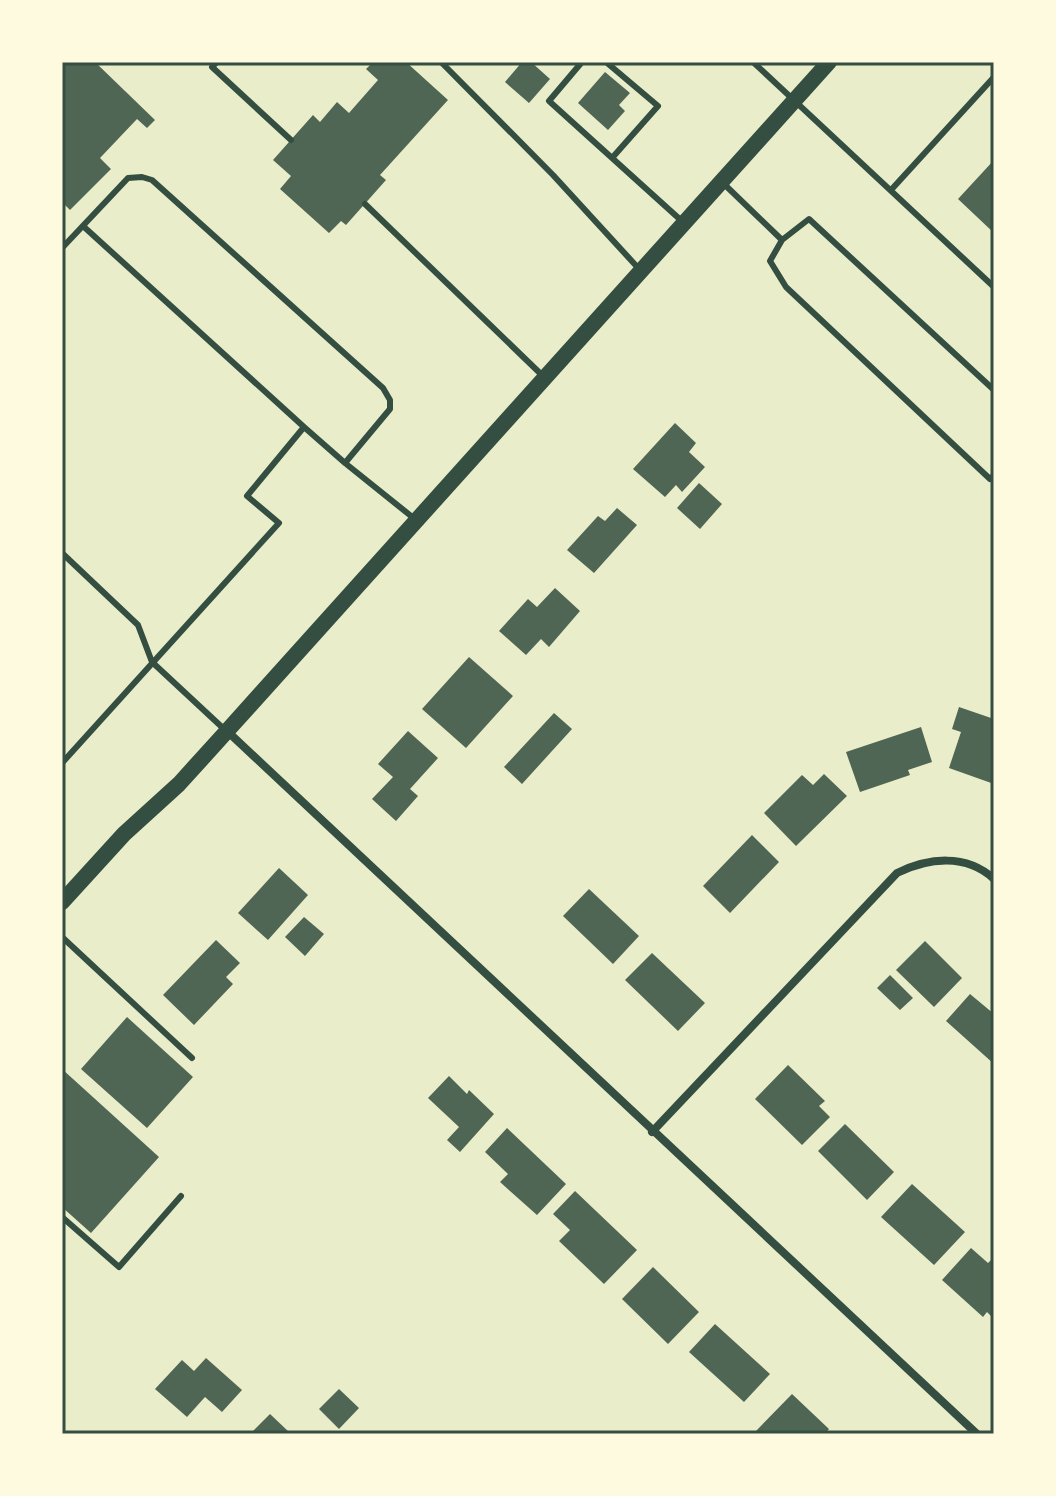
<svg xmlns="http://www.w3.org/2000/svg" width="1056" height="1496" font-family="Poppins,sans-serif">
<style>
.building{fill:#4f6655}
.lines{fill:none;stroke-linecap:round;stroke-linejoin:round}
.service{stroke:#344e41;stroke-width:6}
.minor{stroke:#344e41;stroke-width:8}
.secondary{stroke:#344e41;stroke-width:16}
.neatline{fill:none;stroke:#344e41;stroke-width:3}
</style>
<rect width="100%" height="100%" fill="#e9edc9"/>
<path class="building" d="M62,62H95L155,120L147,128L137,119L100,158L111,169L70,210L62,202Z
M373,62H406L448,100L380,175L386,180L346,225L341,221L329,233L280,189L291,176L273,160L313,115L320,122L337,102L349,113L378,80L366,69Z
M522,62H531L550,79L529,103L505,82Z
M605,72L630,93L619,105L625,111L608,130L578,103Z
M994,160V233L958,199Z
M675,423L696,443L689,452L705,467L682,492L676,485L665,497L633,469Z
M699,483L722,504L700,529L677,508Z
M617,508L637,525L594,573L567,550L598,516L605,521Z
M555,588L580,611L549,647L541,639L526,655L499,631L528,599L537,607Z
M469,657L513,696L466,748L422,709Z
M959,707L994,719V784L949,768L961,732L952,729Z
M554,713L572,729L522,784L504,767Z
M921,727L932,762L908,770L910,775L860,792L846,752Z
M408,731L438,758L410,789L418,796L396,821L372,799L393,777L378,764Z
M824,774L847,796L796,846L764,813L802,775L813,785Z
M752,835L779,862L730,913L703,886Z
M279,868L308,895L268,940L238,913Z
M589,889L639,936L613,964L563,916Z
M304,917L324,934L305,956L285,937Z
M216,940L240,963L226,977L233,984L194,1025L163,995Z
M925,941L962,978L934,1007L896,970Z
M652,953L705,1003L678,1031L625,980Z
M890,975L913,998L900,1010L877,988Z
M970,994L994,1014V1064L946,1021Z
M127,1017L193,1077L147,1128L81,1069Z
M788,1065L825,1101L819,1106L830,1117L802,1145L755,1099Z
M62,1069L159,1157L91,1233L62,1207Z
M449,1076L467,1094L469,1090L494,1114L460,1152L447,1140L459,1127L428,1098Z
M845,1124L894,1172L867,1200L818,1151Z
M507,1128L566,1184L537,1215L500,1182L508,1174L485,1152Z
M912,1184L965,1232L934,1265L881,1217Z
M575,1191L637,1250L604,1284L559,1241L570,1230L553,1214Z
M971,1248L988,1263L994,1257V1319L987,1312L983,1317L942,1280Z
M653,1267L699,1312L668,1344L622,1299Z
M715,1324L770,1374L744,1402L689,1352Z
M206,1358L242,1390L222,1412L205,1397L187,1417L155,1389L182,1360L194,1371Z
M339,1389L359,1408L339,1429L319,1409Z
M792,1394L829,1429L825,1434H759L756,1431Z
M270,1414L289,1432L287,1434H250Z"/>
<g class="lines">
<path class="service" d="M217,62L212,67L291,140
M441,62L553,175L640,270
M582,62L549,101L684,223
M606,62L658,106L612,158
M688,62H698
M753,62L994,287
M724,184L782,240
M891,190L994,77
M365,204L545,378
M62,248L128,178L142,177L152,180L383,388L390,400V409L345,463L416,520
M994,390L809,219L782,240L770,261L786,287L990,479L994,475
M304,427L345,463
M62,553L138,625L152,662L224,729
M62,763L279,523L247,496L304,427L83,226
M62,937L192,1058
M62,1217L119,1267L181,1196"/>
<path class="minor" d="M227,731L977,1434
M652,1132L897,873C928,858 966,853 994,879"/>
<path class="secondary" d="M62,902L124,834L179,784L227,731L829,62"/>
</g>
<rect width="1056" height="1496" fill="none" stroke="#fefae0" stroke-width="128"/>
<rect x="64" y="64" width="928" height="1368" class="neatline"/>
</svg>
